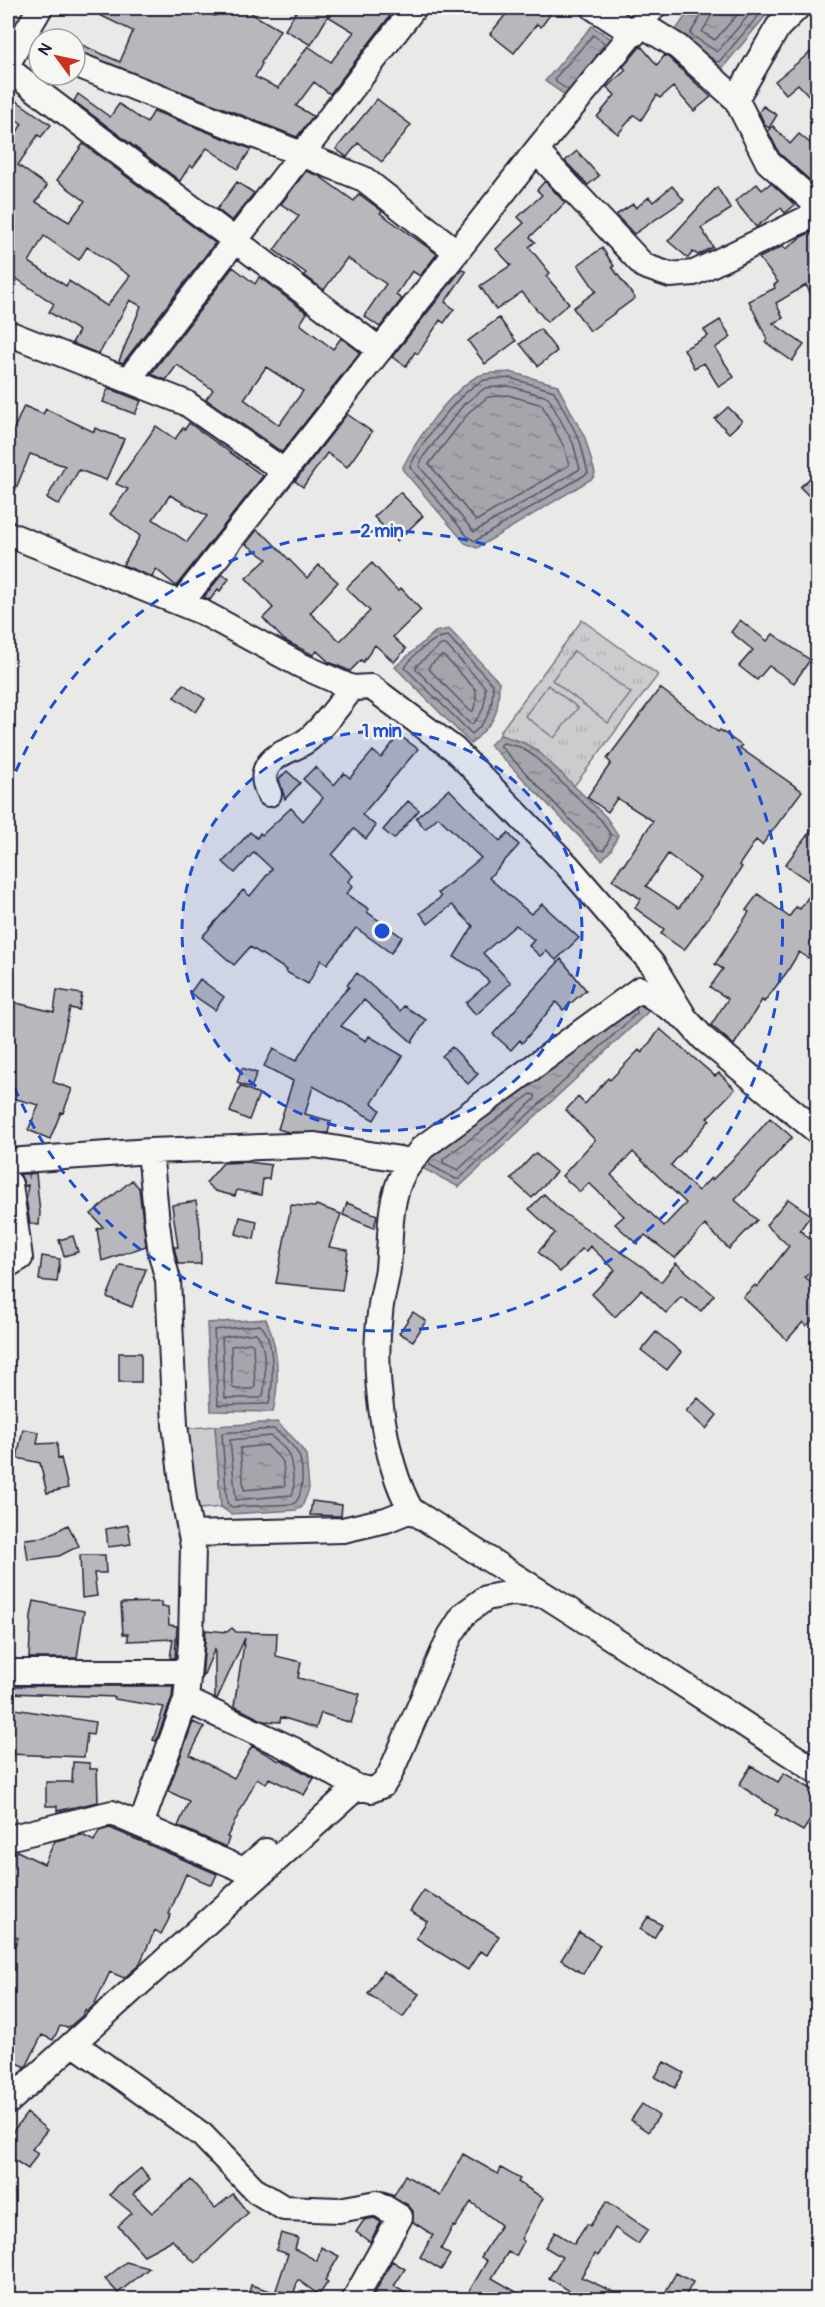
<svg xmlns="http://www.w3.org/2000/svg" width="825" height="2307" font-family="Pangolin,sans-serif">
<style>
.grass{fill:url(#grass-tufts);stroke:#777784;stroke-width:1.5}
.garden{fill:#ccccce;stroke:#777784;stroke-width:1.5}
.water{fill:url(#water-ripples);stroke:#71717f;stroke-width:1.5}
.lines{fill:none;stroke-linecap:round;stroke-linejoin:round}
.shore{stroke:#565668;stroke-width:1.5}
.building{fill:#b8b8bc;stroke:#22223b;stroke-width:1.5;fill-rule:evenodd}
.minor-casing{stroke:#22223b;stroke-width:28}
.minor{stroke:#f6f6f2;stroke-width:24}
.ring{fill:none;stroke:#1d4ed8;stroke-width:3;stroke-dasharray:10 8}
.centre{fill:#1d4ed8;stroke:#f6f6f2;stroke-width:3}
.ring-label{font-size:18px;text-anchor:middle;font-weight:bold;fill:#1d4ed8;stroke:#f6f6f2;stroke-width:5;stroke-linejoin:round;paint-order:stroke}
</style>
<defs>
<pattern id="grass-tufts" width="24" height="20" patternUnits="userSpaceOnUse" patternTransform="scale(1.5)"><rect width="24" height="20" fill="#ccccce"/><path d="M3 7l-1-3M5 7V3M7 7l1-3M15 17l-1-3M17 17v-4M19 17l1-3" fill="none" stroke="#afafb2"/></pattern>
<pattern id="water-ripples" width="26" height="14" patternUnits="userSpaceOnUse" patternTransform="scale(1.5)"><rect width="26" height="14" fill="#a5a5ac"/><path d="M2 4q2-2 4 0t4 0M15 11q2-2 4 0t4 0" fill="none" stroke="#86868d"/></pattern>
</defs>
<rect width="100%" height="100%" fill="#e9e9e7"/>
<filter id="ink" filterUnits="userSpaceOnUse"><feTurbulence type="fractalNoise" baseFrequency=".0167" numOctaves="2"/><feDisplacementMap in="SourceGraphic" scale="12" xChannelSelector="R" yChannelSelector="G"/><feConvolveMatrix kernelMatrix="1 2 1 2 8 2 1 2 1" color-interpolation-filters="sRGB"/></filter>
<g filter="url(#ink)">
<path class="grass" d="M582,620L658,675L574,786C546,760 537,746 500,735V732Z"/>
<path class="garden" d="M574,651L631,693L608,723L552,680Z
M548,685L578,708L554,738L525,716Z
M215,1426L221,1507L177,1511L170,1430Z"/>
<path class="water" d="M691,8H772L720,71L671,37Z
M592,26L615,41L572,100L545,81Z
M510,372L557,385L585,438L595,473L593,478L477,548L465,543L402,469C415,441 450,391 478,376C487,372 501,373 510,372Z
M449,629L499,682C499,717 495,720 471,744L395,667L435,632Z
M500,735L522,742L537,750L606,817L618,835L611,850L602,860L490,745Z
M636,999L650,1010L459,1187L420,1167L425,1156Z
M266,1319C279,1349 280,1380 273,1412L211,1411L207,1323Z
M277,1422L297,1442L306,1455L309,1489L302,1507L297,1510L231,1514L221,1507L215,1426Z"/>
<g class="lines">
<path class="shore" d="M703,8L701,16L690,34L717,52L755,8
M712,8L710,18L702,32L715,40L743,8
M710,57L717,62L720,61L765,8
M568,90L556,82L555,78L593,35L605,43L596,56
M510,378L554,391L580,441L588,473L475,541L468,537L410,467C419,445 460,391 482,381C490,378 502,379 510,378Z
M509,386L548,397L573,443L580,469L474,532L419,466L423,457L464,404L485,388Z
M508,395L542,405L564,447L569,465L476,521L429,464L470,411L488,397Z
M448,636L493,685C493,707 489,720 472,734L405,668C412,655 433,637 448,636Z
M441,645H446L485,687C486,703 484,713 472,724L469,723L416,669L417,665Z
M441,656H444L476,690V702L473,711L469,710L429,669V666Z
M504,743L520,747L534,756L602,821L611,836L604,850H599L501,747V744Z
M531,1094L535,1095V1099L458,1170L443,1163V1159Z
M429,1162L430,1165L456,1179H459L637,1013L636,1008
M260,1325C276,1338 273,1386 269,1404L218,1405L214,1330Z
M256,1333C267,1344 266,1381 263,1396L260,1398H225L222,1337Z
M250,1343L253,1345L255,1387L252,1389H235L232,1386L231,1346Z
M274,1429C283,1436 296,1447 300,1458C303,1470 304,1496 294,1504L232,1507L227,1503L222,1433Z
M271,1436C289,1451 291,1454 293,1477C294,1484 295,1488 292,1495L236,1500L230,1440Z
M267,1445L283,1462L285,1486L244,1490L240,1448Z"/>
</g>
<path class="building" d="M85,8H128L140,13L143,8H200L215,16L220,8H256L252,14L280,30L261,63L262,64L255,77L278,88L308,46L331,62L354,32L328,16L311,45L285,30L298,8H396L330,94L314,82L296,106L313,116L297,137L75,50V42L120,62L133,31Z
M511,8H555L541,27L537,24L514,53L490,34Z
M641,46L657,65L665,55L670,59L711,97L694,111L673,87L660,98L657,95L641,120L634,115L618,134L597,117L615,95L607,87L626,70L623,67Z
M818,46V105L798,84L786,94L775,81Z
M78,94L110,117L119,104L147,123L154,111L251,149L238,169L207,148L193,167L190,165L180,181L74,101Z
M14,99L51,125L41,137L38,135L18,165L47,186L36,202L69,222L85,201L57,180L83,144L215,243L123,363L119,361L141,306L130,300L99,354L72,343L79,331L49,312L54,304L17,279L8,293V146L22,124L8,113V108ZM44,236L79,260L87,247L130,276L107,306L69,281L66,286L29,262Z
M377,99L411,125L382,162L358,143L347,157L336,149Z
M763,106L777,115L769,128L765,125L759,112Z
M773,126L790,144L799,134L816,148L812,152L818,157V178L813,183L779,153L768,131Z
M577,151L599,176L588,185L565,161Z
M306,171L319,176L354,201L359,194L382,211L380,213L437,254L420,276L412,271L396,295L402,299L380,327L364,316L386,284L347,258L324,290L304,275L306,273L274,250L299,216L281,204Z
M545,181L565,203L530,237L535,242L529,247L550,273L546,276L569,303L547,322L522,292L496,310L480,286L511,265L496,249L524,223L518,217L542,195L537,190Z
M237,182L254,193L232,221L217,209Z
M771,183L795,205L785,213L781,208L756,227L735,201L757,184L762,190Z
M672,186L684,200L634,234L616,215L633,204L636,208L649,197L653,202Z
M717,187L731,209L701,228L713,247L698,255L693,252L688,258L668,241Z
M818,229V308L806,285L776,303L783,318L773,323L804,345L792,361L765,342L767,339L749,301L775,288L774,285L778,282L759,258L783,246L786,249L801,237Z
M602,248L614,266L612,267L635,298L590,331L573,308L596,291L578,265Z
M233,267L255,284L259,277L307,313L300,324L333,349L341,338L360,352L282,452L206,399L213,390L177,365L166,380L151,374ZM266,367L303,391L279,425L244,399Z
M462,269L466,272L445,302L454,309L444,323L440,320L418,354L415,352L406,366L392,357Z
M499,318L516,341L485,364L468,341Z
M720,320L731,337L715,348L734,377L719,387L704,363L694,368L684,349L708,336L704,330Z
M540,329L557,351L538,366L520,344Z
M108,388L141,401L135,414L103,402Z
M24,406L43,414L46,409L94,432L95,428L124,439L106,480L79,470L59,505L47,498L65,466L30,454L8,508V429L13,431Z
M728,407L742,421L729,433L715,419Z
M347,414L372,432L347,467L327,453L303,487L295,481Z
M189,423L263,476L176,586L156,569L152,577L123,565L140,536L110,514L128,489L116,484L156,426L175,439L183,428L185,429ZM170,495L207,516L187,542L153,519Z
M818,471V505L800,487Z
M400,492L423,516L397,541L374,517Z
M257,530L268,538L307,578L319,565L338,582L310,613L340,641L370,611L346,588L372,563L398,591L401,588L421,610L393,637L406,649L394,662L375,645L363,662L361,660L350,671L329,662L317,651L313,655L284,640L263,618L273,608L246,578L267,559L246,544Z
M222,574L229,579L220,591L218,589L210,600L204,597Z
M740,620L767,641L773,634L810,660L794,683L769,666L757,680L739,666L753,650L731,632Z
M183,684L205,699L196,712L174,697Z
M660,688L718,732L720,730L742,746L740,748L802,791L762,845L756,840L739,865L742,867L719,903L684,950L661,934L664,929L635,908L641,899L612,880L622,865L623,866L653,821L617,798L608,812L587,797L611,763L607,759ZM668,854L700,878L679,908L646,886Z
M399,735L418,749L362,815L376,826L366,839L354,829L332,855L353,876L348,881L353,886L346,894L369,909L367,912L402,937L391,953L356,928L327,964L321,960L308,984L286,972L287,970L250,947L234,965L202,937L243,890L250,896L272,869L254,852L235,873L223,862L250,832L257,838L260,833L262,835L291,808L303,821L323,798L303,779L315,767L334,785L344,773L350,778L373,751L381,758Z
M287,771L300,783L285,799L279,779Z
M449,789L500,841L508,833L519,845L489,878L531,914L542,904L579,938L556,960L546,951L540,956L529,946L534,940L516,925L483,953L511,983L476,1015L466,1003L489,982L479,971L454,957L473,926L452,905L428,924L420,913L441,897L438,893L481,858L438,817L425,829L416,818Z
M408,801L419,810L394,839L383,830Z
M818,821V944L808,958L799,952L787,972L764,1002L762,1000L734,1045L711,1025L728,999L710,987L723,969L715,964L749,912L746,910L758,894L789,917L796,907L800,909L816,886L785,865Z
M561,959L586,990L563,1010L556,1002L529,1035L522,1043L520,1040L511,1050L493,1034Z
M357,973L400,1011L404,1006L426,1020L412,1042L364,1000L341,1026L366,1041L369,1036L403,1056L372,1103L380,1110L374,1120L313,1086L305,1114L331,1121L328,1133L288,1132L278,1129L293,1081L264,1066L273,1049L296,1061L327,1011L349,987L347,985Z
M200,979L224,997L215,1010L190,993Z
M57,990L82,994L79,1010L70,1008L53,1082L72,1089L63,1113L61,1112L50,1139L28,1130L39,1105L8,1097V1001L54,1012Z
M660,1029L715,1076L719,1073L735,1089L707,1118L710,1120L671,1165L698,1191L711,1178L712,1180L744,1148L770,1118L792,1137L735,1200L757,1220L729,1249L705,1225L675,1258L645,1235L637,1244L615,1224L624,1216L589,1183L580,1192L562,1176L595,1140L566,1110L578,1097L585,1104L608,1078L610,1080L639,1050L642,1053ZM633,1152L686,1203L664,1226L611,1175Z
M452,1047L478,1074L468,1084L442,1056Z
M242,1068L257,1073L251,1088L237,1083Z
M240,1086L259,1094L249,1120L230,1112Z
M535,1153L556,1172L532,1198L511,1179Z
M248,1162L271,1165L269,1179H263L261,1195L237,1190L235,1196L215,1191L206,1183L223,1163Z
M36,1173L40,1213L39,1225L30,1224L26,1198L28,1185L25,1186L20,1174H28L29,1179V1174Z
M132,1180L139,1188L146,1246L102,1261L97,1229L103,1227L91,1214Z
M544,1194L562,1212L643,1267L661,1282L676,1263L714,1295L701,1311L681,1297L666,1313L641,1290L615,1317L592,1294L615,1270L590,1246L586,1251L582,1249L560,1272L538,1252L555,1233L529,1209Z
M788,1199L811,1215L800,1230L818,1247V1265L805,1277L818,1288V1315L806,1326L803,1322L787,1340L743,1297L755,1285L757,1287L789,1246L766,1225Z
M196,1201L200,1228L201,1264H178L174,1247H178L172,1205Z
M347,1203L377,1215L374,1228L343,1215Z
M291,1205L315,1207L316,1205L341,1214L329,1247L348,1250L342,1290L276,1283Z
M240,1217L257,1221L254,1239L236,1234Z
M73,1236L78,1252L64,1256L59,1240Z
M42,1256L60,1259L57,1282L39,1280Z
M120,1265L146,1269L132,1307L107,1297Z
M413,1312L426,1321L413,1341L399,1333Z
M656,1332L681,1352L667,1370L641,1350Z
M119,1353H141V1382H119Z
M698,1398L717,1415L706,1429L686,1411Z
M23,1429L39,1432L37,1444L57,1443L58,1459L61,1458L68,1488L47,1493L40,1463L17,1458Z
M312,1501L342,1505L341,1516L310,1515Z
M68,1525L79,1546L59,1556L28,1560L25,1539L45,1537Z
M128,1525L131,1544L108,1547L106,1529Z
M80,1555H105L106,1573H94L97,1596L82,1598Z
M34,1601L84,1611L77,1658H29L31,1616Z
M161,1602V1607H168L169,1625L177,1626L175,1658H170L173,1639L128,1641V1634H123L121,1603Z
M232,1628L236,1632L277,1633L276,1656L301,1662L298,1678L360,1694L351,1723L321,1713L316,1728L281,1717L280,1722L264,1721L234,1706L245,1638L217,1699L215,1698V1648L202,1679L206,1630L227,1632Z
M8,1686H173L172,1697L156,1741L153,1740L164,1707L114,1699L115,1697L10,1693L11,1688Z
M9,1708L95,1722L93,1735L87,1734L84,1757L8,1754Z
M193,1722L204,1727L190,1755L234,1778L252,1746L279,1761L280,1759L287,1763L314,1778L304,1795L269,1778L266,1784L257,1778L227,1837L229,1838L226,1847L178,1826L189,1801L168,1791Z
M73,1762L90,1763V1769H97L98,1802L57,1811V1806H46V1782H72Z
M751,1766L778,1782L784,1773L818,1793V1808L803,1831L775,1815L778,1810L739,1785Z
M110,1828L217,1874L212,1885L186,1874L169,1914L171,1915L161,1934L155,1930L139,1965L124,1978L110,1972L94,2005L87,2012L85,2010L83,2015L68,2028L60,2026L53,2040L42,2035L26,2067L8,2059V1960L18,1938L8,1934V1852L15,1853L17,1851L44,1864L55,1841L82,1835L94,1841L99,1831Z
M424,1890L436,1898L437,1897L499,1936L487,1955L480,1951L468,1970L416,1938L427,1921L410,1911Z
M648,1917L662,1925L654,1938L640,1929Z
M579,1932L600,1945L583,1974L561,1960Z
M383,1971L419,1994L403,2017L368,1994Z
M664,2062L684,2073L675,2088L655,2077Z
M642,2104L659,2116L648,2132L631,2120Z
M27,2113L47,2130L32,2149L38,2153L28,2169L8,2156V2138Z
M463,2154L498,2174L501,2168L520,2179L518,2182L543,2198L521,2239L524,2241L516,2256L508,2252L492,2278L530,2300H464L487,2261L481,2257L501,2225L471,2202L455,2227L453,2226L441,2249L450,2255L441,2270L420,2257L433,2235L413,2222V2211L408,2205L384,2191L394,2195L405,2175L440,2196Z
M141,2168L150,2179L133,2194L152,2213L191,2180L215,2208L233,2194L248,2213L195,2263L172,2240L144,2255L118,2226L132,2213L110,2195L120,2183L122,2184Z
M607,2201L648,2230L638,2244L615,2228L598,2256L595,2254L581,2277L631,2300H584L549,2278L562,2257L545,2247L555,2232L574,2244L587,2224L590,2226Z
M374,2218L381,2222L370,2242L356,2232L364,2220Z
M281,2233L298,2238L295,2249L317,2261L321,2247L339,2256L325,2280L328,2282L319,2295L298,2280L293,2295L276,2290L288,2254L276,2250Z
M392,2261L405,2269L394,2286L416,2300H371Z
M126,2262L149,2268L118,2293L105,2279Z
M676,2273L693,2282L683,2300H661Z
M251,2285L287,2296V2300H247Z"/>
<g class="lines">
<defs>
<path id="minor" d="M594,8L634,34
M797,8L778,27L736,99L768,162L818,206
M641,24L678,47L736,99
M8,63L40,8
M75,64L364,179L457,252
M8,69L380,350
M536,151L644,266L670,275L694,273L818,213
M8,333L186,403L284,471
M128,380L414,8
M8,534L202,612L300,665L352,688C339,705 326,724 310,738C297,750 276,751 267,767C262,777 265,785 269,794
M181,603L536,151L653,8
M352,688L371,687L454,749L567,865L653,965L685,1018L704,1039L818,1132
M685,1018L640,989L422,1148C416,1157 408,1165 403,1174C388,1202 391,1238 388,1268C386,1284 381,1298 380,1314C372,1371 383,1460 411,1510L567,1609L818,1772
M8,1161L150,1151L315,1145L412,1161
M8,1184H10L20,1258L8,1265
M191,1534L343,1530L386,1520L411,1510
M8,1672H188
M186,1700L294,1750L357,1787L371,1790L383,1785L390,1774L450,1636L464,1614L486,1598L511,1593L543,1595
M141,1825L186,1700L191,1643L193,1546L184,1499L175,1425L168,1280L161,1254L157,1223L150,1151
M8,1838L112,1813L244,1870L266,1851
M73,2043L202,2135L256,2191L284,2208L339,2210L377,2203L400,2217L354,2300
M8,2102L357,1787"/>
</defs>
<use href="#minor" class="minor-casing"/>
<use href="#minor" class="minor"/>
</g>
</g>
<circle cx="382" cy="931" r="200" fill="#1d4ed8" fill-opacity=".12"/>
<g class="ring">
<circle cx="382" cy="931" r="200"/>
<path d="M9 788A400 400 0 1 1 9 1074"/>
</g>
<circle cx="382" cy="931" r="9" class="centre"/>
<g class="ring-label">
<text x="382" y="537">2 min</text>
<text x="382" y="737">1 min</text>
</g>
<rect width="825" height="2307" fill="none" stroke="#f6f6f2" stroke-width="30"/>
<rect x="15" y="15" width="795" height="2277" fill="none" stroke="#22223b" stroke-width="2" filter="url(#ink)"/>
<g transform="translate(57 57) rotate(303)"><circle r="28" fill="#f6f6f2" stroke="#a1a1a9" stroke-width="1.5"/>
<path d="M0-4.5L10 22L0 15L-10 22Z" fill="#c8321e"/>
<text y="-9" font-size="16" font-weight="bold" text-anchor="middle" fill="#22223b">N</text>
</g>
</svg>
